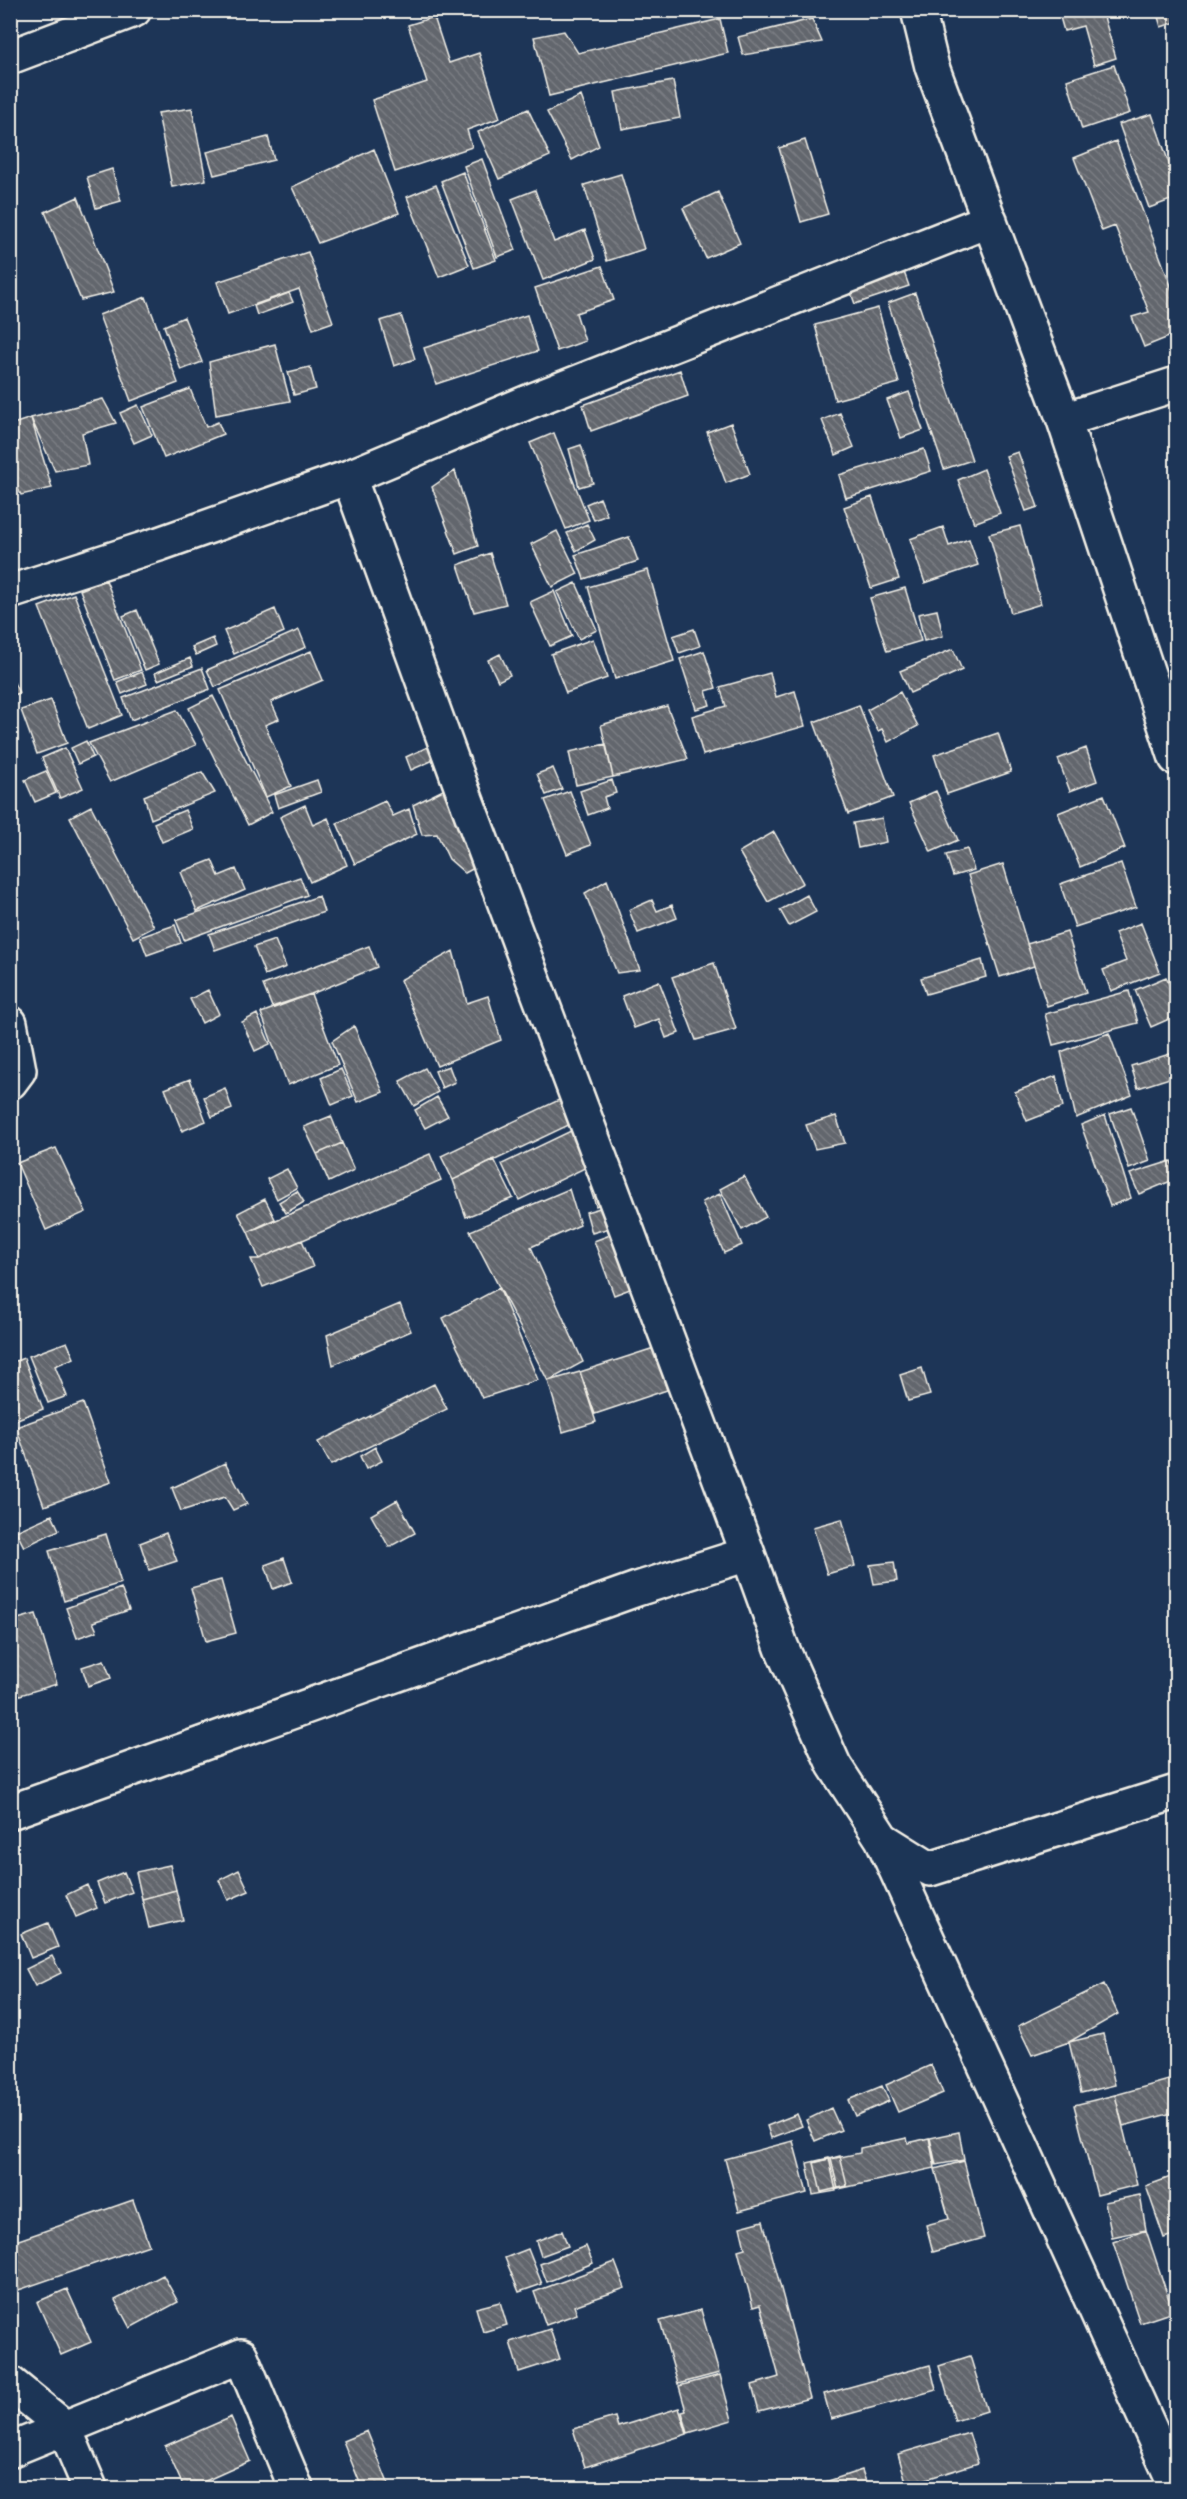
<svg xmlns="http://www.w3.org/2000/svg" width="1187" height="2499" font-family="'Playpen Sans',sans-serif">
<style>
.building{fill:url(#building-back-hatch);stroke:#f4f1e8;stroke-width:1.5}
.lines{fill:none;stroke-linecap:round;stroke-linejoin:round}
.minor-casing{stroke:#f4f1e8;stroke-width:38}
.minor{stroke:#1d3557;stroke-width:33}
</style>
<defs>
<pattern id="building-back-hatch" width="6" height="6" patternUnits="userSpaceOnUse" patternTransform="scale(1.5)"><rect width="6" height="6" fill="#62666d"/><path d="M-1 5l2 2M0 0l6 6M5-1l2 2" fill="none" stroke="#797c82"/></pattern>
</defs>
<rect width="100%" height="100%" fill="#1d3557"/>
<filter id="ink" filterUnits="userSpaceOnUse"><feTurbulence type="fractalNoise" baseFrequency=".0167" numOctaves="2"/><feDisplacementMap in="SourceGraphic" scale="12" xChannelSelector="R" yChannelSelector="G"/><feConvolveMatrix kernelMatrix="1 2 1 2 8 2 1 2 1" color-interpolation-filters="sRGB"/></filter>
<g filter="url(#ink)">
<path class="building" d="M668,10H692L670,18Z
M1058,10H1102L1116,58L1094,65L1083,26L1064,31Z
M1156,10H1176V22L1161,27Z
M434,17L449,63L479,53L500,118L467,130L472,147L395,172L372,100L427,82L408,25Z
M720,19L728,53L549,96L534,37L564,31L578,53Z
M812,19L822,42L743,55L738,37Z
M1114,65L1130,113L1082,129L1067,80Z
M673,81L680,118L622,129L615,92Z
M581,96L599,146L572,160L547,112Z
M192,108L206,180L172,187L158,113Z
M528,109L550,156L499,179L478,132Z
M1152,114L1172,172L1176,170V198L1149,208L1119,124Z
M268,137L274,160L214,175L207,152Z
M805,140L828,214L801,222L779,148Z
M1116,141L1176,299V334L1144,347L1132,317L1149,312L1115,226L1102,231L1074,158Z
M374,149L399,213L318,243L292,187Z
M482,159L516,250L497,257L464,166Z
M112,169L121,201L96,208L87,177Z
M463,172L496,260L474,268L441,181Z
M621,174L644,249L607,261L584,185Z
M436,185L469,265L439,277L407,197Z
M535,190L554,242L585,230L595,259L543,280L512,199Z
M718,192L740,243L706,258L683,208Z
M78,197L114,292L81,300L45,212Z
M308,252L333,322L313,329L299,289L228,314L217,282Z
M602,266L614,300L576,313L585,341L557,351L535,288Z
M904,272L909,286L855,304L850,290Z
M289,293L293,302L257,315L254,306Z
M915,293L972,460L944,469L888,303Z
M146,297L178,383L131,401L99,315Z
M878,308L899,383L835,400L815,325Z
M401,315L415,359L394,366L380,321Z
M527,315L538,351L436,384L424,348Z
M184,317L202,362L181,370L164,326Z
M275,344L290,401L216,415L209,362Z
M310,367L316,389L294,395L288,372Z
M680,370L688,396L591,431L583,405Z
M190,389L206,427L218,422L223,434L164,458L143,407Z
M909,392L923,430L901,438L887,400Z
M103,399L116,423L82,433L88,465L55,471L31,418Z
M138,405L152,435L134,443L120,413Z
M840,413L854,447L836,455L822,420Z
M31,418L52,488L21,495L10,472V425Z
M731,423L750,474L726,483L707,432Z
M554,433L589,520L566,529L530,443Z
M581,445L593,483L579,487L569,449Z
M924,449L931,471L846,498L839,475Z
M1018,452L1038,507L1026,511L1006,456Z
M984,469L1000,513L974,523L958,480Z
M455,471L478,546L457,554L432,487Z
M872,497L899,579L871,588L844,507Z
M600,498L607,515L594,520L586,504Z
M587,524L595,540L576,551L567,533Z
M1020,526L1041,604L1011,613L989,534Z
M943,527L949,546L969,539L978,565L925,583L910,539Z
M557,531L578,574L552,587L531,544Z
M629,537L638,561L584,579L575,555Z
M490,553L506,604L474,612L458,565Z
M648,570L674,661L615,679L588,587Z
M106,580L141,670L115,680L80,590Z
M576,583L597,630L579,639L557,592Z
M905,588L921,641L887,651L870,598Z
M554,591L572,636L550,646L530,602Z
M74,594L122,715L88,729L39,607Z
M275,609L284,632L234,654L224,631Z
M137,610L159,664L145,670L123,616Z
M937,610L943,636L924,641L918,614Z
M694,629L700,646L679,653L673,636Z
M299,630L306,647L215,687L207,670Z
M213,638L216,646L196,655L192,647Z
M593,639L607,678L566,693L551,654Z
M953,649L962,670L910,693L900,671Z
M311,651L323,680L271,702L279,719L265,725L291,786L266,797L220,690Z
M704,651L716,688L706,691L710,705L696,709L680,659Z
M500,654L510,675L498,681L488,660Z
M190,658L193,666L158,680L155,673Z
M202,668L210,689L131,720L123,698Z
M142,672L147,684L122,694L117,682Z
M770,673L776,697L795,691L805,726L703,755L692,716L726,706L720,687Z
M10,675L19,693L10,697Z
M900,692L918,726L888,742L882,729L878,731L867,710Z
M213,696L272,812L248,825L189,708Z
M51,700L67,743L37,754L21,710Z
M859,705L893,797L848,814L814,722Z
M667,706L688,759L613,777L601,725Z
M177,710L196,745L110,782L89,743Z
M998,733L1011,772L947,794L934,755Z
M86,741L93,757L78,764L71,748Z
M606,744L613,777L576,785L569,752Z
M432,745L438,758L411,770L406,757Z
M65,748L83,788L60,798L42,758Z
M1086,748L1097,781L1070,791L1058,759Z
M553,768L562,789L546,795L537,774Z
M46,771L56,793L35,802L25,780Z
M202,772L215,793L151,819L144,796Z
M317,780L321,792L278,808L274,795Z
M612,780L616,793L604,797L607,808L588,815L580,791Z
M449,787L478,866L465,873L449,859L437,834L422,835L413,805Z
M570,791L591,845L567,854L545,800Z
M936,791L958,840L931,852L909,803Z
M1104,795L1125,848L1080,867L1058,813Z
M385,801L393,816L409,809L417,834L355,864L337,823Z
M305,805L313,825L328,818L347,865L310,882L280,817Z
M91,806L154,927L133,938L70,817Z
M185,810L193,829L162,842L154,823Z
M882,818L886,842L858,848L853,823Z
M774,832L803,883L768,902L739,852Z
M967,849L974,870L953,876L946,855Z
M212,860L219,876L236,869L245,890L197,911L181,872Z
M1121,863L1136,907L1075,927L1060,884Z
M1003,864L1034,966L1000,977L968,875Z
M300,877L307,895L184,940L176,920Z
M607,880L640,970L617,973L585,893Z
M807,895L816,912L789,926L780,910Z
M319,896L324,912L215,950L209,934Z
M652,900L657,911L672,905L677,918L638,933L629,910Z
M1141,923L1160,972L1111,991L1103,970L1126,961L1115,933Z
M175,925L181,943L147,955L140,937Z
M1067,932L1086,993L1047,1006L1027,944Z
M275,940L286,967L265,975L254,947Z
M369,946L377,967L311,994L272,1007L263,985Z
M453,951L467,1003L488,996L501,1040L437,1066L400,980Z
M982,960L986,977L926,994L921,978Z
M714,963L736,1029L696,1040L672,977Z
M1166,977L1176,1001V1016L1151,1027L1135,990Z
M659,981L679,1033L666,1038L659,1019L634,1028L622,996Z
M208,990L219,1014L202,1023L190,999Z
M1129,991L1138,1023L1053,1045L1045,1014Z
M311,994L338,1065L288,1085L261,1013Z
M257,1014L270,1044L255,1051L242,1022Z
M354,1026L383,1092L358,1102L332,1041Z
M1109,1033L1132,1095L1076,1118L1061,1052Z
M1176,1052V1076L1138,1088L1131,1066Z
M449,1066L455,1082L442,1088L435,1071Z
M425,1068L438,1092L414,1106L400,1081Z
M341,1069L353,1096L332,1105L321,1078Z
M1056,1076L1063,1107L1027,1121L1015,1092Z
M190,1079L206,1121L182,1131L165,1089Z
M225,1088L232,1109L212,1117L204,1097Z
M437,1097L448,1116L425,1128L415,1110Z
M561,1099L573,1123L453,1180L441,1156Z
M1131,1107L1150,1161L1129,1169L1110,1114Z
M1105,1115L1131,1198L1110,1206L1081,1125Z
M331,1116L342,1143L317,1154L304,1127Z
M836,1116L845,1143L815,1149L806,1125Z
M575,1129L593,1164L519,1200L502,1164Z
M342,1143L354,1170L329,1182L317,1154Z
M56,1148L86,1212L46,1230L17,1163Z
M430,1154L441,1180L259,1259L248,1232Z
M494,1159L513,1198L466,1217L453,1180Z
M1171,1161L1176,1173V1179L1139,1194L1130,1174Z
M287,1169L297,1188L277,1199L267,1179Z
M744,1176L766,1217L742,1230L720,1189Z
M605,1182L612,1199L596,1206L590,1188Z
M569,1189L580,1225L531,1247L583,1362L548,1381L470,1231Z
M297,1191L304,1202L286,1213L279,1202Z
M720,1194L742,1245L724,1253L702,1202Z
M265,1199L275,1219L248,1232L238,1213Z
M614,1204L620,1225L592,1233L586,1212Z
M618,1232L638,1286L614,1295L594,1241Z
M302,1240L313,1267L263,1287L251,1259H259Z
M499,1288L538,1380L482,1398L443,1318Z
M400,1304L411,1331L333,1365L327,1335Z
M67,1342L74,1358L55,1366L67,1396L48,1403L29,1356Z
M654,1348L667,1390L595,1414L580,1372Z
M24,1358L43,1409L15,1420L10,1409V1363Z
M922,1368L930,1395L908,1401L900,1375Z
M580,1372L596,1422L563,1432L548,1381Z
M434,1384L447,1409L331,1465L318,1442Z
M83,1403L111,1482L44,1506L16,1427Z
M375,1447L382,1461L366,1469L360,1456Z
M225,1463L247,1504L233,1510L225,1497L181,1511L172,1488Z
M397,1500L415,1533L389,1547L371,1515Z
M52,1515L59,1530L24,1547L16,1531Z
M842,1519L855,1566L827,1574L813,1527Z
M166,1533L177,1561L149,1570L140,1543Z
M106,1534L121,1583L64,1601L49,1551Z
M284,1558L292,1582L273,1589L265,1565Z
M894,1562L897,1581L874,1584L870,1565Z
M221,1580L236,1633L206,1641L191,1588Z
M121,1588L129,1610L93,1622L97,1631L77,1638L66,1608Z
M36,1614L57,1684L10,1698V1621Z
M104,1660L111,1678L88,1686L82,1667Z
M170,1865L176,1890L142,1899L136,1872Z
M239,1870L249,1891L228,1900L219,1880Z
M124,1872L132,1892L105,1903L97,1883Z
M87,1885L97,1908L76,1917L66,1895Z
M176,1890L183,1920L149,1928L142,1899Z
M48,1923L58,1947L31,1958L21,1934Z
M52,1956L61,1973L35,1986L26,1969Z
M1104,1984L1118,2014L1069,2042L1032,2055L1018,2026Z
M1103,2034L1115,2085L1081,2093L1069,2042Z
M931,2065L943,2093L898,2112L886,2085Z
M1176,2078V2112L1123,2126L1115,2095Z
M882,2086L889,2101L855,2116L848,2100Z
M1115,2095L1137,2185L1097,2195L1074,2105Z
M831,2108L841,2130L815,2141L806,2120Z
M797,2114L802,2126L771,2138L767,2126Z
M959,2132L964,2160L936,2165L930,2138Z
M907,2138L908,2143L929,2138L935,2168L838,2189L831,2159L860,2153V2148Z
M793,2141L807,2193L739,2211L725,2159Z
M840,2156L847,2186L821,2192L814,2163Z
M829,2158L836,2191L813,2195L807,2163Z
M964,2161L984,2238L933,2252L926,2225L949,2219L935,2169Z
M1176,2175V2234L1164,2238L1146,2186Z
M1140,2195L1146,2230L1112,2237L1105,2202Z
M133,2200L149,2245L10,2293V2243Z
M763,2221L810,2398L759,2411L752,2385L779,2377L760,2305L753,2307L738,2250L745,2248L740,2227Z
M1146,2230L1173,2312L1140,2323L1113,2242Z
M562,2231L568,2246L541,2256L536,2241Z
M586,2246L593,2263L547,2282L540,2264Z
M528,2249L542,2284L519,2292L505,2258Z
M615,2262L625,2288L574,2306L577,2314L546,2325L534,2292Z
M163,2275L178,2302L130,2328L115,2300Z
M67,2289L91,2342L61,2355L37,2302Z
M500,2302L507,2325L483,2332L476,2308Z
M701,2310L719,2373L678,2384L660,2321Z
M550,2329L560,2359L519,2372L510,2342Z
M970,2356L987,2411L955,2421L939,2366Z
M930,2365L936,2390L831,2419L824,2394Z
M720,2375L732,2420L688,2433L682,2412L686,2411L679,2386Z
M679,2408L687,2434L585,2467L573,2429L615,2417L618,2427Z
M231,2417L250,2461L190,2488H184L165,2446Z
M367,2431L390,2488H362L343,2441Z
M969,2433L978,2463L907,2485L898,2454Z
M862,2470L868,2488H817L816,2485Z"/>
<g class="lines">
<defs>
<path id="minor" d="M918,10L932,67L1064,420L1176,758
M10,57L134,10
M1064,420L1176,384
M349,477L461,786L748,1554
M10,592L159,544L349,477L528,402L990,220
M10,1023L19,1070L10,1082
M10,1812L637,1589L748,1554L782,1648L834,1765L882,1839L930,1869L1176,1792
M882,1839L1176,2486
M10,2383L64,2427L90,2488
M10,2450L241,2356L296,2488"/>
</defs>
<use href="#minor" class="minor-casing"/>
<use href="#minor" class="minor"/>
</g>
</g>
<rect width="1187" height="2499" fill="none" stroke="#1d3557" stroke-width="36"/>
<rect x="18" y="18" width="1151" height="2463" fill="none" stroke="#f4f1e8" stroke-width="2" filter="url(#ink)"/>
</svg>
